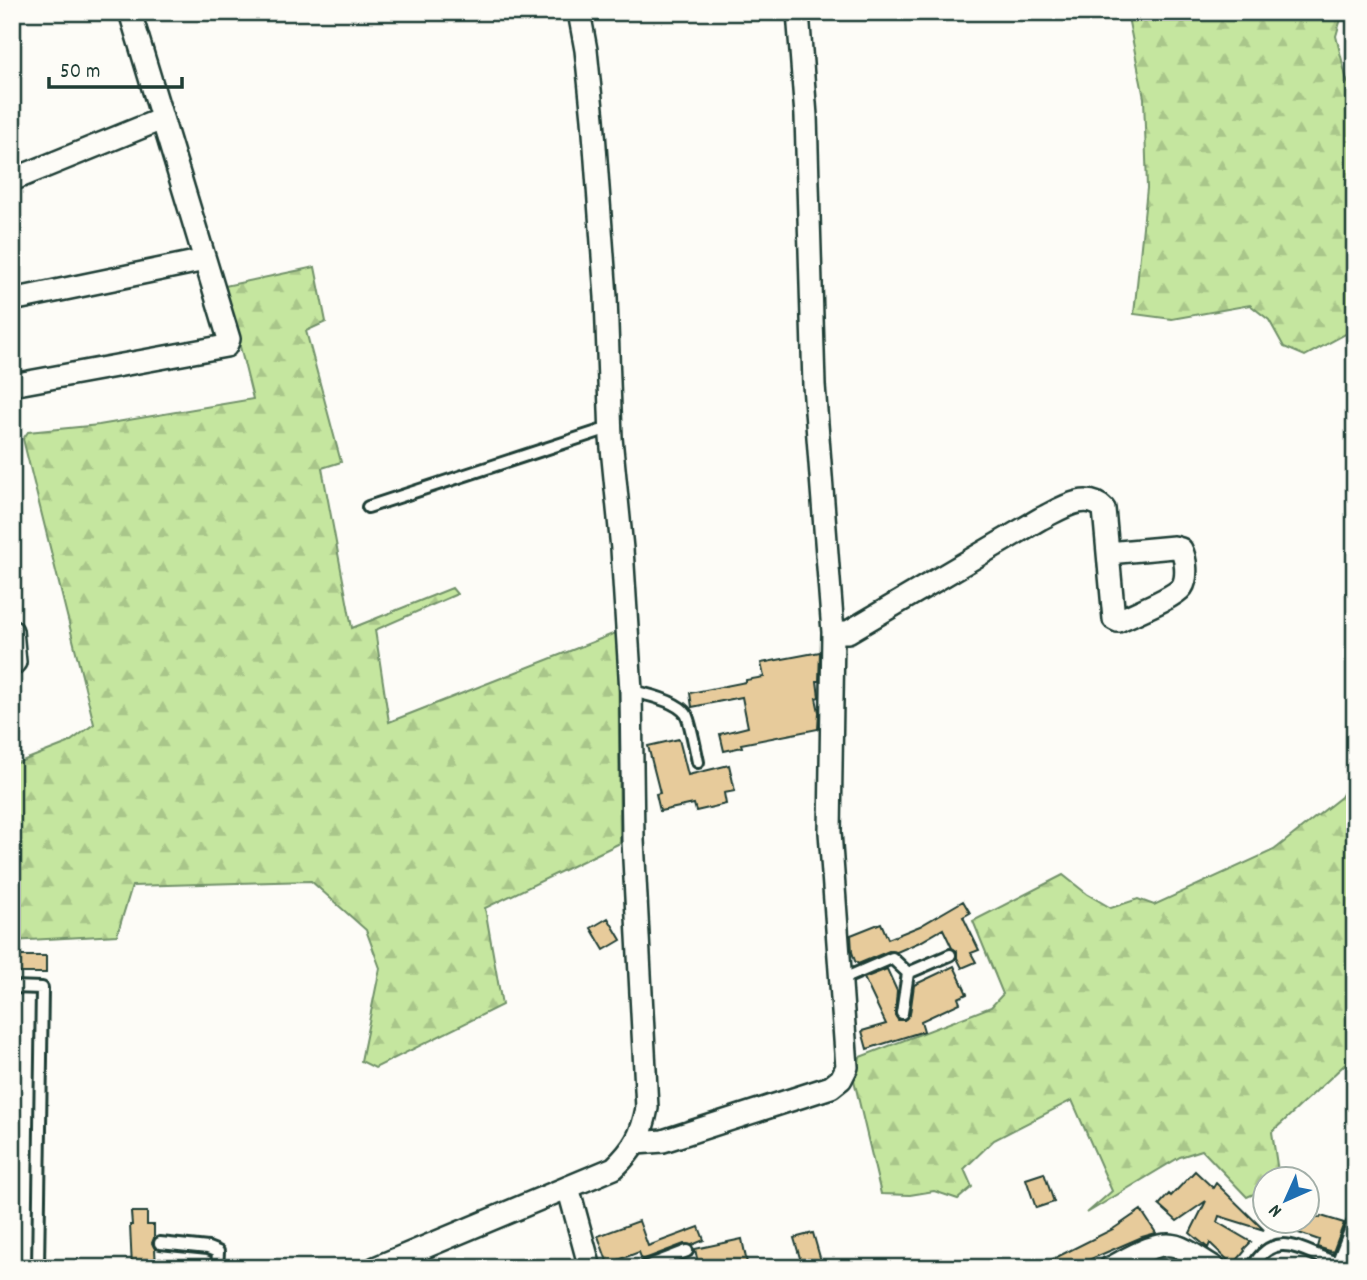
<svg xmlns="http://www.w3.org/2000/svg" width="1367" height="1280" font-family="Dekko,sans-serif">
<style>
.forest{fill:url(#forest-firs);stroke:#72926a;stroke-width:2}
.building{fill:#e7cb9b;stroke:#1f3d34;stroke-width:2}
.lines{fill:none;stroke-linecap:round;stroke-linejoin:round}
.lane-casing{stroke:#1f3d34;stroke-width:16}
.street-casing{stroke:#1f3d34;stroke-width:26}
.lane{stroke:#fdfcf7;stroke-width:10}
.street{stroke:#fdfcf7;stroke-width:21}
</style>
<defs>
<pattern id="forest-firs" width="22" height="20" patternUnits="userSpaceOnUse" patternTransform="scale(1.75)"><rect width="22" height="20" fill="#c5e69f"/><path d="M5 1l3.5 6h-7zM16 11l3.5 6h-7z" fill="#a9c68a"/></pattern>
</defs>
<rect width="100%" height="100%" fill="#fdfcf7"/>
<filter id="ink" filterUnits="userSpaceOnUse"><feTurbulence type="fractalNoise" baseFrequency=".0143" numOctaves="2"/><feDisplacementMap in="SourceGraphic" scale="14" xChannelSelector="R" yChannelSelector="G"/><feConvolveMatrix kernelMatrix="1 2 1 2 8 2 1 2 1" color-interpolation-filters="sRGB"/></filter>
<g filter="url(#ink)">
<path class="forest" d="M1127,12H1343L1336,36L1347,81L1355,96V329L1305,356L1284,347L1269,320L1250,305L1172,319L1134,314L1147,188L1144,98Z
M315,267L326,322L306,331L341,462L322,468L352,628L452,588L457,594L375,630L389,722L618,632L620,843L485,908L502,1005L375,1068L361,1061L380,968L366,930L311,881L132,886L117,935L12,941V765L68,743L94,724L23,439L28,432L99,425L253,399L225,286Z
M1355,774V1055L1272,1132L1279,1178H1266L1265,1189L1247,1197L1202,1150L1180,1157L1087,1213L1112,1191L1072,1100L994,1140L964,1169L972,1187L958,1199L934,1191L910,1195L881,1194L854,1080L860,1057L991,1007L1003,994L973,921L1063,875L1087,894L1111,908L1138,899L1154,905L1274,850L1341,797Z"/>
<path class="building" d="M820,652L819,681H817L819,697L816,698L819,712L818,729L741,744L742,747L724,751L720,734L748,727L742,697L692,707L690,693L746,682V680L764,677L761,663Z
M679,739L688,775L729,765L735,791L724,793L726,804L696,811L694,804L660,811L656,794L660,793L648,746Z
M963,901L970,913L963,917L979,950L971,953L976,962L962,968L957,958V951L952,948L943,929L922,941L897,952L889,951L858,964L855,961L852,952L851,935L881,923L888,939L920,926Z
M608,918L621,940L604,950L591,928Z
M17,956H46V973H17Z
M954,966L967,994L958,998L960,1003L921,1021L924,1031L867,1049L862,1031L886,1024L864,978L887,969L897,991L895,1015L898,1020H904L910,1014L914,985Z
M1195,1171L1213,1188L1216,1183L1264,1230L1219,1216L1217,1222L1251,1242L1244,1249L1245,1251L1233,1265L1210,1243L1208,1248L1190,1233L1206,1201L1177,1221L1159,1205L1169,1194L1171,1196Z
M1044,1173L1054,1202L1036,1208L1026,1179Z
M1141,1210L1156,1233L1142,1237L1070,1268H1035L1113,1229Z
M131,1212H147V1225H154V1238L152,1243L155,1249L156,1268H132L130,1225H132Z
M1307,1214L1320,1218L1321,1216L1344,1223L1333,1252L1317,1247L1319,1240L1270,1223V1221H1307Z
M639,1221L648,1246L699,1227L704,1240L692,1245L684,1244L642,1260L639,1252L608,1264L598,1236Z
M813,1233L823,1268H803L794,1238Z
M742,1239L748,1268H699L695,1249Z"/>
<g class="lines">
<defs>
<path id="lane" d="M368,507L600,431L611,429
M631,691C646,694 677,701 686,714C690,720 696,753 698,762
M908,973L950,955
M841,980L892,958L908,973
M12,987L42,988L38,1268
M902,1013L908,973
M160,1243L208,1248L218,1252L217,1268
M643,1268L687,1251
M1252,1268C1274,1229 1299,1249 1331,1261H1338L1353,1223"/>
<path id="street" d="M12,180L162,119
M12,300L205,260
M12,385L226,346L229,339L130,12
M12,631L15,662L12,665
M833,632H848L1040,519C1059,510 1086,490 1104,509L1114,619L1118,621C1132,614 1174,598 1182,587C1188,578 1186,558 1181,549L1174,547L1108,553
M637,1143L663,1141L831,1087L841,1079L847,1067L830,832L833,632L814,385L806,116L798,12
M568,1187L590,1268
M375,1268L614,1168C634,1149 642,1135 647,1108L633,840L631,691L622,549L611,438L606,297L593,119L586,50L579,12
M1110,1268C1128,1259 1157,1240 1176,1246C1189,1250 1203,1261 1215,1268"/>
</defs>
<use href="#lane" class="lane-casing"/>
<use href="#street" class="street-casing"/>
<use href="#lane" class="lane"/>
<use href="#street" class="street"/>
</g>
</g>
<rect width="1367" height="1280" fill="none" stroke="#fdfcf7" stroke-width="42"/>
<rect x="21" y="21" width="1325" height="1238" fill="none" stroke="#1f3d34" stroke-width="2.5" filter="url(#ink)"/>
<g transform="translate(1286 1200) rotate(225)"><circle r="33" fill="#fdfcf7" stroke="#a4b0a9" stroke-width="2"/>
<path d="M0-5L12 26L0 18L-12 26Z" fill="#1f6fb2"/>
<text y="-10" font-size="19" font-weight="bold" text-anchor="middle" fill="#1f3d34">N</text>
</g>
<path d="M49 77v10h133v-10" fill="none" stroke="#1f3d34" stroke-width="3.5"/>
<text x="60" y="77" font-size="21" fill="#1f3d34" stroke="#fdfcf7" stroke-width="5" paint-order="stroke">50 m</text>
</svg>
